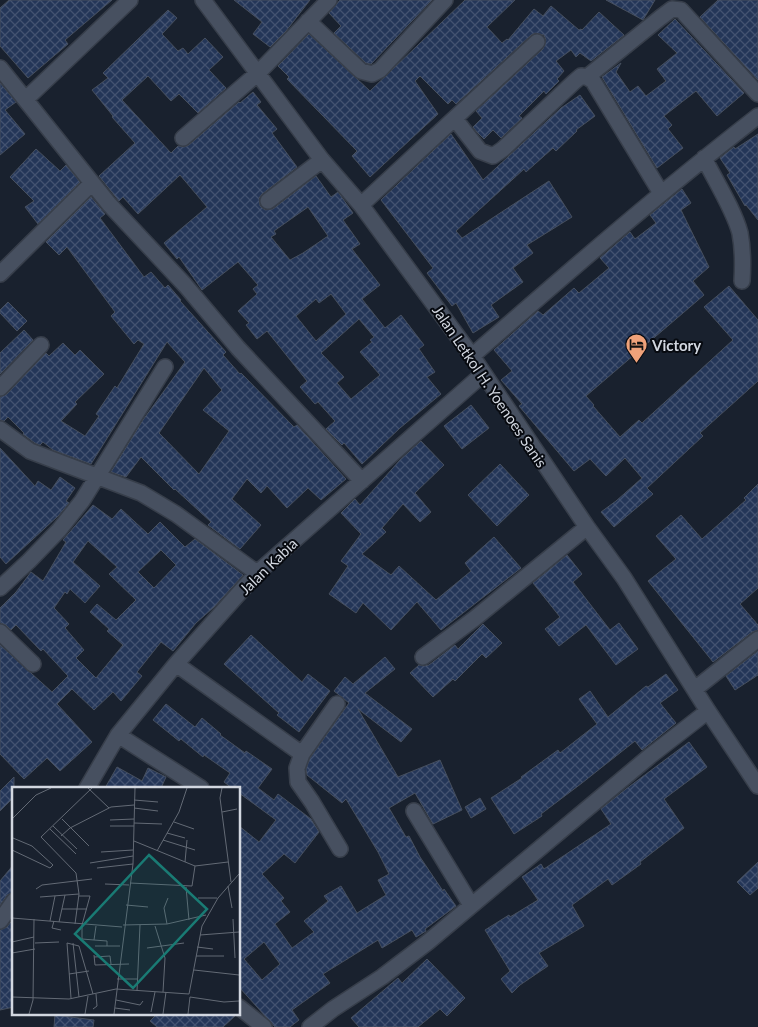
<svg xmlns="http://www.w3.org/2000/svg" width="758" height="1027" font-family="Lato,sans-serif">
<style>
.building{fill:url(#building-cross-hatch);stroke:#464f5e;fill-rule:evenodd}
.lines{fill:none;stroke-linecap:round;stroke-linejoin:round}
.minor-casing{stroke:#373e4a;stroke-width:18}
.minor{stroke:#475060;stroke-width:15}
.labels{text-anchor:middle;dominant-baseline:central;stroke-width:4;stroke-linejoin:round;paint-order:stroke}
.poi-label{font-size:15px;font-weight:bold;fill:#d2d7e0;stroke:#070a10;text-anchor:start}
.street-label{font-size:15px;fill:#d2d7e0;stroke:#070a10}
.inset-road{fill:none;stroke:#636a75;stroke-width:1}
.view{fill:#197b74;fill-opacity:0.15;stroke:#197b74;stroke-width:2.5}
.inset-edge{fill:none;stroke:#d2d7e0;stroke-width:2.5}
</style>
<defs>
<pattern id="building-cross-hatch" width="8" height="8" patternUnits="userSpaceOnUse" patternTransform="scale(1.25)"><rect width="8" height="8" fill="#243658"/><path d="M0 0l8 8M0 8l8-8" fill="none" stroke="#435270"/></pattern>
</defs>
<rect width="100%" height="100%" fill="#19212e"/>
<path class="building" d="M9,0H112L65,40L68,44L28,78L0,46V8Z
M234,0H310L286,31L270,47L253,34L262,22Z
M340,0H432L371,64L366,63L334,33L341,26L329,13Z
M465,0H515L487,27L502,43L507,39L508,40L534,9L543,16L551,6L579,30L581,29L582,30L599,12L624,35L591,61L580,53L576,57L571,50L556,61L564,71L557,79L559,81L546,94L544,91L519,116L522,118L501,138L493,130L484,139L477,132L473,127L482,118L476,111L543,49L546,40L544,35L535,33L531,35L456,104L452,100L448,104L420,76L415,81L438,114L370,177L352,156L357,151L287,79L289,77L278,66L309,34L370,91Z
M606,0H655L643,20Z
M718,0H758V80L700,17Z
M168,10L177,18L162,34L178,51L183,48L188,54L205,38L223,57L209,70L226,88L198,113L179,94L171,101L148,76L122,100L171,153L178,146L184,147L189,145L239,102L240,103L253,92L261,102L257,105L277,129L272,133L297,167L262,194L259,198L260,206L265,210L273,209L316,176L331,197L338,192L353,213L343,220L360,244L352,249L380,285L362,299L385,328L401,315L424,345L419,349L435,372L427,377L441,394L400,428L362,464L344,443L342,445L326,429L335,421L318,402L315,404L300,387L307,381L267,331L257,339L246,325L249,323L238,311L257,294L253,289L258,285L238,262L202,290L179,257L177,259L164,243L207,207L180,175L138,214L123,197L119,201L99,176L135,143L112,117L113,116L92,90L108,78L103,73ZM308,207L328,236L303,253L290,260L271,237L276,234L274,231ZM331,294L346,314L316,341L296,316L316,299L319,303ZM359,319L374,337L370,340L372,342L360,352L380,375L351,399L337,383L344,377L321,353Z
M675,19L744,93L717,116L696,91L664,116L672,125L668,129L683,148L657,168L602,77L621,63L616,72L630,92L638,86L646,96L666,81L657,69L677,53L658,35Z
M0,83L16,102L5,110L25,134L0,155Z
M580,95L595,116L576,130L577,131L556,151L553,148L526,172L524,169L456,231L462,238L549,181L572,217L527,245L533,253L513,268L523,282L491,305L499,317L473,333L456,303L452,306L427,273L433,268L381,200L451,134L483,180L561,108Z
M758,134V220L746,205L745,206L727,175L730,173L720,158L734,147L735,149Z
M36,149L60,171L66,165L80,182L38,224L25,207L34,201L10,177Z
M682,189L691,203L681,210L709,267L693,281L704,295L586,396L594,405L593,406L620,437L639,420L642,423L733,340L704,307L729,286L758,320V381L700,433L703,436L647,488L653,494L614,527L601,512L616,501L642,478L625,458L606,476L590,459L574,471L519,406L522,404L501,380L512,371L494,350L538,311L543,315L574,288L579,293L609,268L600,258L630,232L635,239L656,223L650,215Z
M91,197L105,214L100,218L144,277L151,272L165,288L168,285L181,300L180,301L226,352L223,355L240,374L241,373L294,427L297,425L346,479L321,500L308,488L287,508L267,486L261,493L247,479L232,499L261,525L240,549L208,525L211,522L175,489L174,490L141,457L126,477L111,472L143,420L185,362L167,342L91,464L53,450L43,442L40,445L35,443L23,434L24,433L8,417L4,421L0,420V397L7,394L46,353L49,356L63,343L75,355L80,350L104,374L75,402L77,404L61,421L85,436L99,416L96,414L115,386L117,388L144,344L138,340L134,344L111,316L115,312L67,247L59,255L46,242ZM204,368L222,390L203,410L229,431L199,474L159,433Z
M8,302L27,321L17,331L0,313V310Z
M24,330L33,340L0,374V353Z
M471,405L489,428L462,449L444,426Z
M421,441L444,465L415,493L431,512L420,522L403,504L382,528L386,532L362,554L391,575L399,566L436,600L471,571L465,563L494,537L521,568L441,630L417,602L391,630L363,603L356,613L329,594L348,566L341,561L361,534L341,513L355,499L360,505L400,460Z
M0,448L35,486L38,481L51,490L60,477L75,488L66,501L69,503L58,516L6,564L0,557Z
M500,464L529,495L497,526L468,495Z
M758,484V588L740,604L758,625V630L752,632L713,662L648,581L676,559L656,536L681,515L702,539L746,500L744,498Z
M93,505L112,519L121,509L148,534L160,522L185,547L195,539L243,575L214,607L196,623L173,651L161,642L137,672L142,676L121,701L113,692L94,710L72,689L57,704L92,742L60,771L47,758L24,779L0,754V645L52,692L68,676L43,649L41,651L16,625L11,630L6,625L0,623V608L16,592L31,572L43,581L66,542L63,540ZM88,541L117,567L109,574L136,600L116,620L97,604L90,612L109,629L107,631L123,645L96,678L76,658L84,650L65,628L69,624L54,608L65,592L67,594L70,589L85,603L100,586L73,562ZM161,550L176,565L154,588L138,572Z
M567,555L582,574L573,582L610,630L619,623L638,649L616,665L586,625L559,646L545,629L560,617L533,583Z
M483,624L502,643L486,658L482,654L455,681L453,679L433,697L410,673L419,665L424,666L429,665L455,645L458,649Z
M251,635L302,682L308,674L330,691L299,732L277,715L279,713L224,664Z
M758,651V675L735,690L726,676Z
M385,657L395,669L365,693L412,729L401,742L358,709L398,777L440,760L462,810L433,824L415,793L389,808L406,837L409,836L420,857L443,891L444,889L456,906L425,929L426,931L416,937L412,930L382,948L378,940L323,974L330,983L292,1010L299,1020L290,1027H275L239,987V826L259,842L276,820L239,793V788H232L224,782L230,773L204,755L203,757L181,739L179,741L153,720L166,704L195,727L202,718L221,734L220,735L245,753L246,751L272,769L258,788L274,800L278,794L311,819L319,832L295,863L284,854L262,874L284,898L281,901L290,912L275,924L292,948L314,932L304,921L328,901L324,896L341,886L357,913L386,895L378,880L389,874L378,852L346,799L342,803L307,775L306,769L310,758L349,703L334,691L345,677L353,684ZM264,942L280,964L262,980L244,959Z
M666,674L678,690L660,703L676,723L642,750L635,741L582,783L541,814L542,816L514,834L491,798L522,778L521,777L558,750L560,753L597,724L579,699L590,691L608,717L646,686L648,687Z
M689,742L707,767L664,799L684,828L640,862L641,864L612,885L608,879L572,905L584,926L539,953L548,966L520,985L512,993L501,979L510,971L485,930L509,915L510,917L538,900L522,877L541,864L544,869L611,824L601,809L626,789Z
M117,767L142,781L148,768L166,777L161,788H105Z
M14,777V797L0,811V791Z
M480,798L486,809L471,818L465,807Z
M758,862V888L750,895L737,882Z
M14,864V892L7,895L0,905V881Z
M14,918V1007L0,1010V930L7,927Z
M427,959L465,998L447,1016L440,1009L418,1027H359L351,1018L398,978L402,983Z
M158,1013H232L235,1016L223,1027H157L150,1021Z
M55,1015L94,1020L93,1027H54Z"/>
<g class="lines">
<defs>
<path id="minor" d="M203,0L322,160L361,205L472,356L587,527L624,578L708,711L758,786
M308,21L361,71L372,74L380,70L445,0
M0,68L109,204L185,285L238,348L362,481
M587,77L660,18L672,9L681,10L758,94
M26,99L130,0
M455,119L480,151L493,156L503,149L574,82L581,76L587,77L593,81L661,193
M183,138L258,73L329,0
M704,158C715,180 734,210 740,233C743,249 743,265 742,281
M268,201L322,160
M361,205L537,42
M0,274L92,183
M472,356C566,274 660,192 758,116
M0,388L41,345
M0,429L30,451L141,493L176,514L257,573
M0,588L29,561L59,530L82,501L165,367
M0,632L33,664
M423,657L474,619L587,527
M176,664L302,754
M695,689L758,639
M337,704L302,754L297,768L298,782L312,802L340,849
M118,735L201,788
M87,788L118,735L176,664L257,573L483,374
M414,811L471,905
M0,921L14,901
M239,1007L264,1027
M310,1027L333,1009L382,977L428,942L650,756L708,711"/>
</defs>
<use href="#minor" class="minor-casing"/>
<use href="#minor" class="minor"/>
</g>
<defs>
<symbol id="hotel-pin" viewBox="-11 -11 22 30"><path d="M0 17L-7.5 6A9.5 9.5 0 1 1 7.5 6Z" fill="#f0a27a" stroke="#070a10"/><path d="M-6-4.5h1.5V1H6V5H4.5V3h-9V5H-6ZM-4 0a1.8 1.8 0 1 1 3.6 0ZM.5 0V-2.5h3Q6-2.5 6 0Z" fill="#111"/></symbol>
</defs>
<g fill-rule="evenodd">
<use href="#hotel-pin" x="624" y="332" width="25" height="34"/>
</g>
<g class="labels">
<g class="poi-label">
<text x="652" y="345">Victory</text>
</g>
<g class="street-label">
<text transform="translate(490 386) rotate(56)">Jalan Letkol H. Yoenoes Sanis</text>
<text transform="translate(268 566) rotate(-44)">Jalan Kabia</text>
</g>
</g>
<g transform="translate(12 787)">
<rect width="228" height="228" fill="#19212e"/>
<path class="inset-road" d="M76,1L97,21M210,1L208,11L219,95M122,13L146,15M122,21L146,24M210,25L225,22M0,32L24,8L39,1M50,32L77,59M98,33L122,32M162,35L182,42M122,36L150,37M41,39L65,62M98,39H122M38,42L64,67M155,46L173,51M49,49L58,41L99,20L122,18M151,53L183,63M122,54L183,79L216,75M0,63L38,81L41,78L20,59L1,51M145,64L167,25L175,1M89,65L121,63M173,75L175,53M78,76L121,69M85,81L121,77M118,96L180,99L183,79M93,97L117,98M216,99L220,121M174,100L177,133M24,102L30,98L80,92M67,109H78L70,138V152L82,153M28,110L67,107M186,111H205M114,118L136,120M50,122H75M0,131L110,140M221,132L223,171M38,134L43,109M42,134L40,141L49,143M47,135L53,108M63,137L67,107L64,86L29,50L80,1M155,137L152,121L156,111M111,138L155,137L194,128M84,139L82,153L95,154V159M143,139L153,171L151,205M188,148L227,145M0,155L22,150M23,156L47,155M61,156L67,210M83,159H108M185,160L201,162M135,161L172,156M0,166L23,162M82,168L83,178L117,177M184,169H212M82,170L98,169L99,177M182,183L227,188M57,187L77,184M105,192H126M125,204L128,138M0,210L57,212L104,202L177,207L190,139L206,111L227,87M178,210L212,215L227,214M59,211L55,156L67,159L81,207M104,213L128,218L131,214M103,221L118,223M81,222L85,219L84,207M139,225L143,205M17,227L21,213L22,132M73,227L76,209M102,227L121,77L123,1M151,227L154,205M176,227L178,210"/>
<path class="view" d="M137,68L195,122L121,201L63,147Z"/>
<rect width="228" height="228" class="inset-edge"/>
</g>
</svg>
